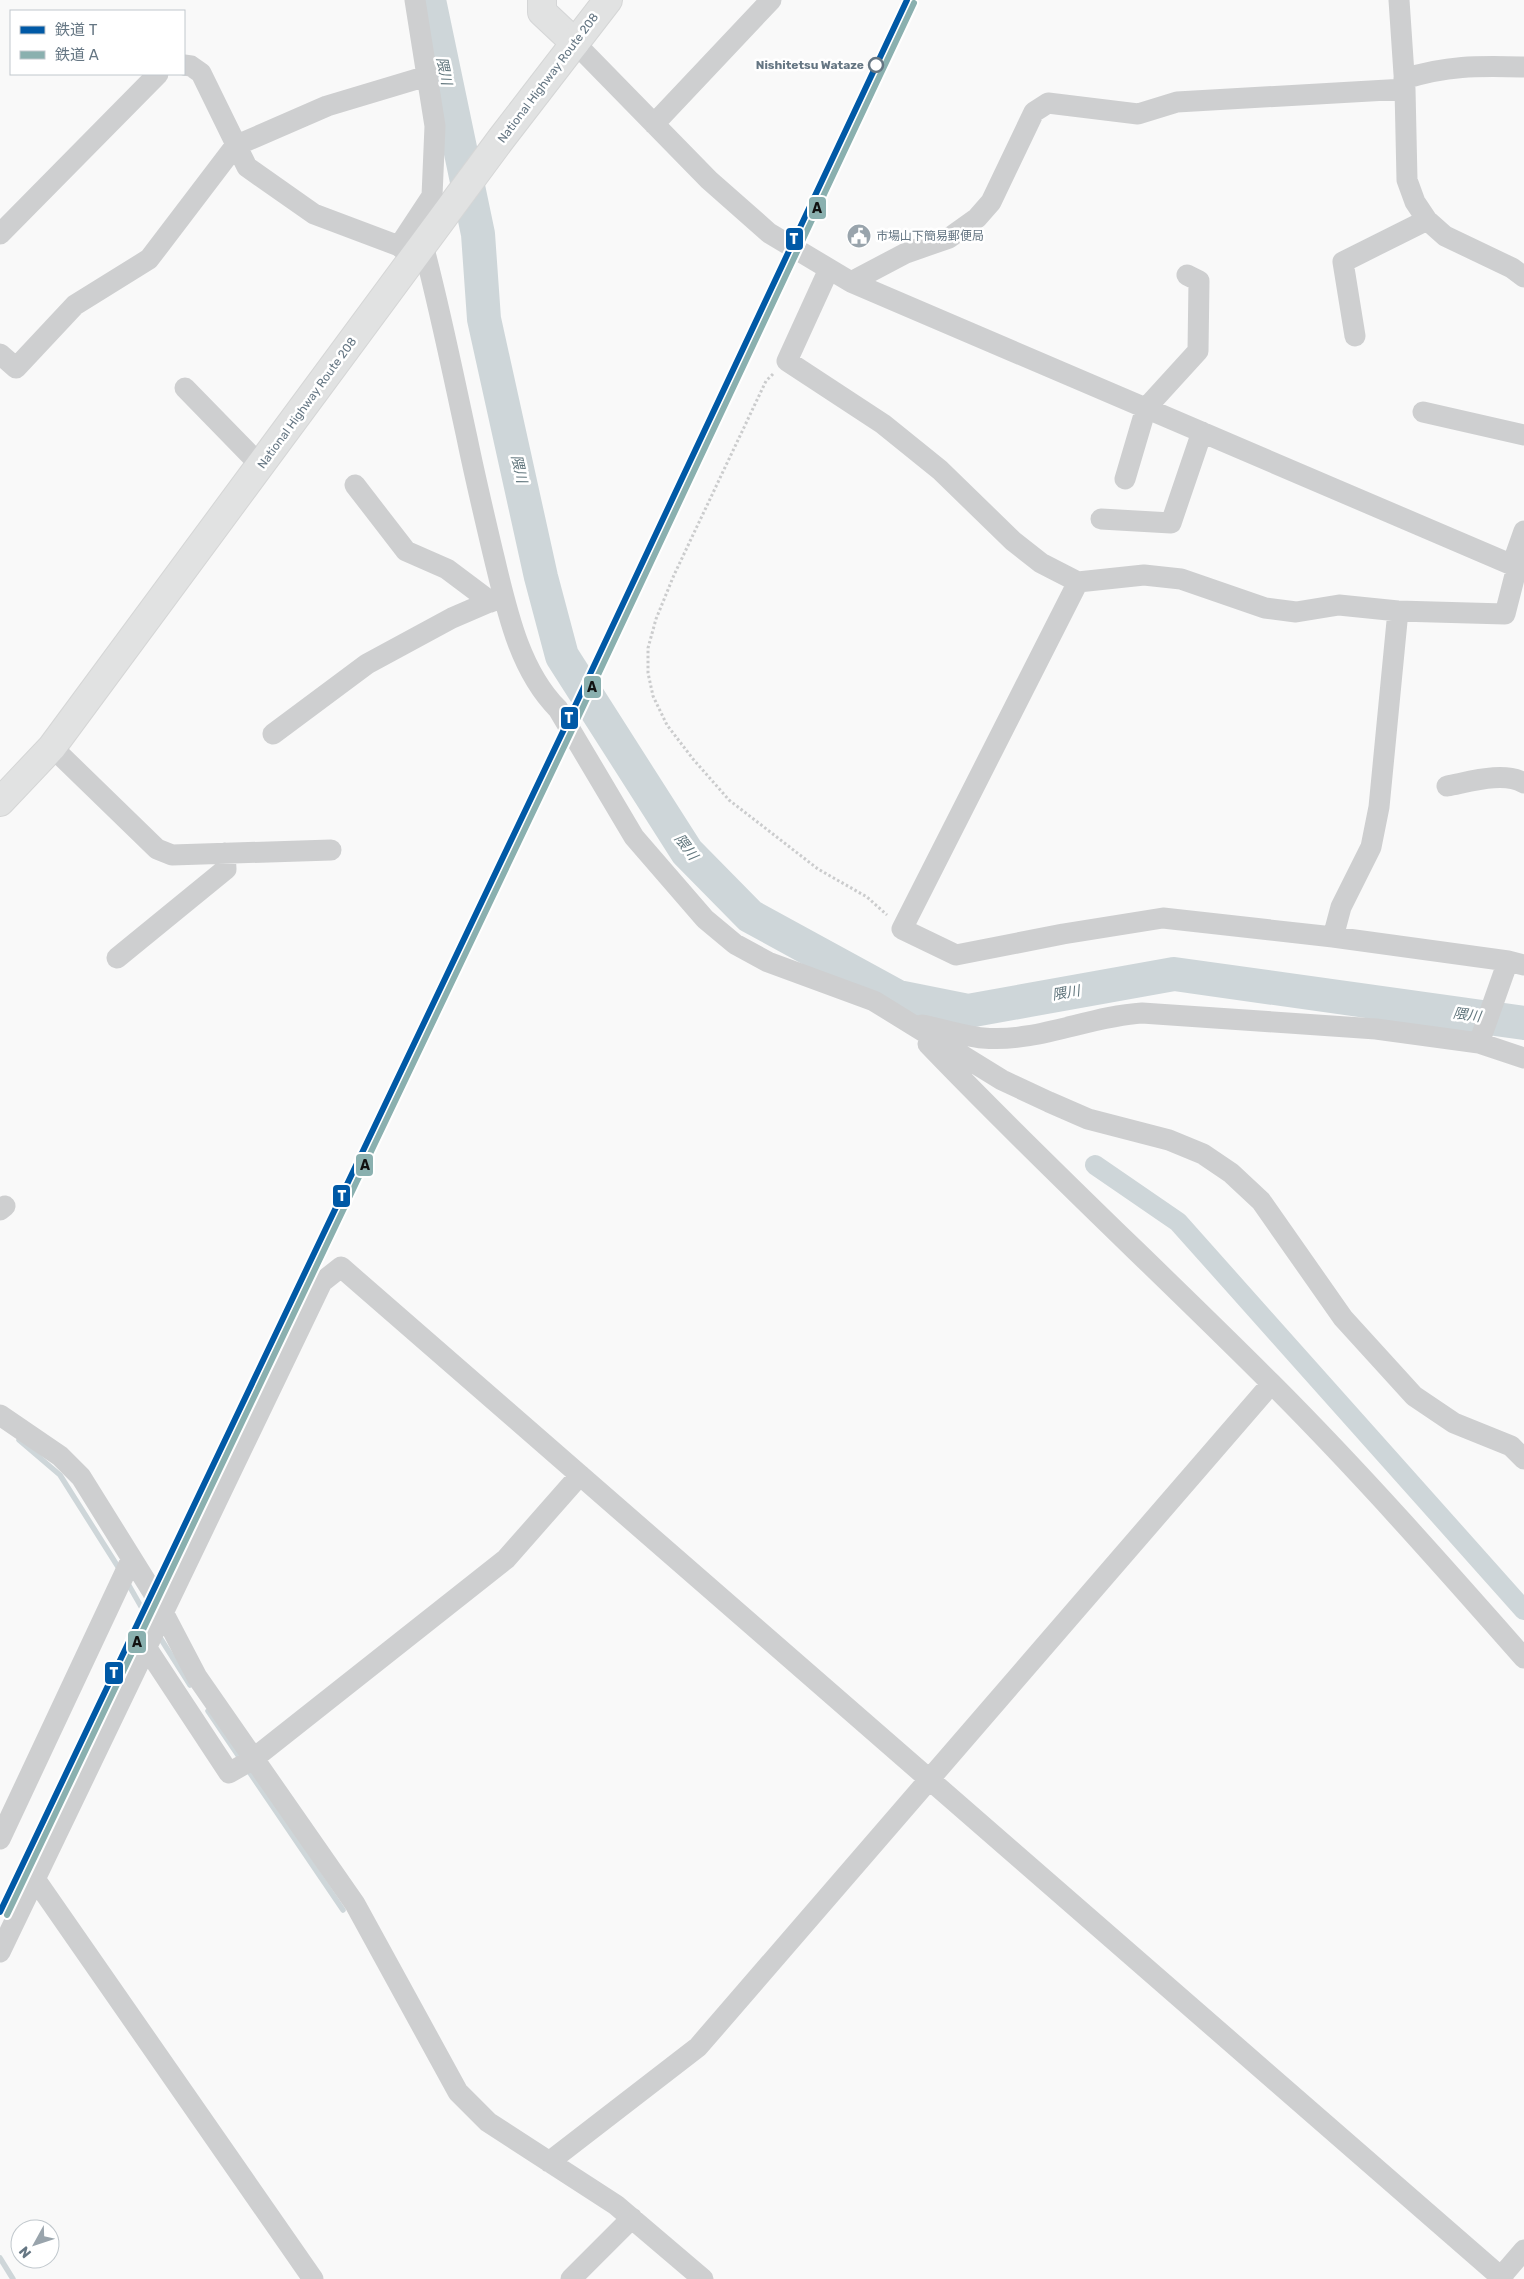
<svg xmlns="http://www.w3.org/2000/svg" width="1524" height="2279" font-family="Rubik,'Noto Sans JP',sans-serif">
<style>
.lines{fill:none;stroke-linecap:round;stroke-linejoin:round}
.stream{stroke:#ced6d9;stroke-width:5.5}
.canal{stroke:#ced6d9;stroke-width:20}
.river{stroke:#ced6d9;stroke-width:34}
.major-casing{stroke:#d5d6d7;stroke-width:30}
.highway-casing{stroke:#d5d6d6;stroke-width:30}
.path{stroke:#cbcccd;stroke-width:3;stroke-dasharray:2.5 2.5;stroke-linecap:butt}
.minor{stroke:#cecfd0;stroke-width:21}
.major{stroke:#e1e2e2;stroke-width:28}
.highway{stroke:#e1e2e2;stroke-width:28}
.rail-1-casing{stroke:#fff;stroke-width:10}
.rail-2-casing{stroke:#fff;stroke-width:10}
.rail-1{stroke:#0059a6;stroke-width:6}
.rail-2{stroke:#8ab0af;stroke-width:6}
.stop-dot{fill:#fff;stroke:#657683;stroke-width:2.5}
.labels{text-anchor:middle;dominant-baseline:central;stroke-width:5;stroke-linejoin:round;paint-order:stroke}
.stop-label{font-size:12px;font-weight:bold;fill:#657683;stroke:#fff;text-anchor:end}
.street-label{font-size:12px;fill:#657683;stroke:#fff}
.poi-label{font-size:12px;fill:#657683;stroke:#fff;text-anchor:start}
.water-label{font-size:14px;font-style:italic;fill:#60757c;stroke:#fff}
.line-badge{stroke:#fff;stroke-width:2}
.badge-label{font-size:14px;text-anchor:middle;font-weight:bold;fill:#fff}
.pale-badge-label{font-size:14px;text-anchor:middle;font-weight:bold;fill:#111}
</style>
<rect width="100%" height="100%" fill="#f9f9f9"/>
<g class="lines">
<path class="stream" d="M19,1440L60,1475L120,1570
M127,1582L151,1624
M159,1636L190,1685
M208,1711L343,1910
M0,2258L13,2279"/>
<path class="canal" d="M1095,1165L1178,1222L1524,1610"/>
<path class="river" d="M429,0L478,234L484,319L541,577L562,656L687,852L750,916L898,997L968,1011L1174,974L1524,1023"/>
<defs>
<path id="major" d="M542,0V12L575,43"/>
<path id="highway" d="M0,802L52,747L501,139L608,0"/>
</defs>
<use href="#major" class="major-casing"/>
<use href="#highway" class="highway-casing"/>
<path class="path" d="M773,374L766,381L674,575L656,619L648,648V673L653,696L667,725L693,759L729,800L818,869L867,897L887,915"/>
<path class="minor" d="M1399,0L1405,89L1407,180L1415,202L1427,220L1445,236L1512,268L1524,277
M575,43L709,180L769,233L851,282L1524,570
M184,65L191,66L201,73L247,167L314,214L399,246L414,258
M1404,79C1448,65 1478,66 1524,67
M654,124L771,0
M0,234L158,74
M423,245C440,309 453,374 467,438C475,477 484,515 493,553C506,606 518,669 558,709L634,837L705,919L735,944L768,962L874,1001L1002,1080L1049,1102L1088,1119L1169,1140L1203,1154L1231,1173L1261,1201L1343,1318L1414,1396L1454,1423L1511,1446L1524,1459
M399,246L432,196L435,126L415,0
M829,269L787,361L883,424L940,470L1013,541L1041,563L1078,582L1144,575L1181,579L1265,608L1296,612L1339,605L1398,611L1505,614L1517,567
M851,282L906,253L949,238L977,218L991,202L1034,112L1048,103L1138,114L1177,102L1405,89
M1355,336L1343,262L1427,220
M0,354L16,368L75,305L149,259L235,146L327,106L427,76
M185,388L261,466
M1423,412L1524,435
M1125,479L1146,408L1198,351L1199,281L1187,275
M355,485L406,551L447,569L491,602
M1101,519L1171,523L1202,432
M1512,565L1524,531
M1078,582L902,929L956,955L1063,934L1163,918L1333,937L1508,961L1524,965
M273,734L367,664L452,618L503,596
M52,747L157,849L172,855L331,850
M1447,786C1469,782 1504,771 1524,783
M1333,937L1341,907L1371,847L1379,807L1398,611
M117,958L226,869L225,853
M922,1025C942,1029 963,1036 983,1038C1036,1043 1090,1016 1142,1013L1376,1029L1479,1043L1524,1058
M1479,1043L1508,961
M928,1044C1039,1160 1157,1269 1271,1383C1359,1471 1442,1565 1524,1658
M0,1210L5,1206
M0,1415L60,1456L81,1477L152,1591L197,1677L355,1904L458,2092L488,2122L616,2205L703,2279
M146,1647L229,1773L253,1759L506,1559L580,1475
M0,1839L131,1560
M35,1879L313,2279
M0,1952L322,1282L341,1267L1503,2279
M549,2162L698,2047L1271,1384
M571,2279L632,2218
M1499,2279L1524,2250"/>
<use href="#major" class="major"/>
<use href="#highway" class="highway"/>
<defs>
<path id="rail-1" d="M0,1912L567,723L907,0"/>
<path id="rail-2" d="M7,1915L574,726L914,3"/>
</defs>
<use href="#rail-1" class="rail-1-casing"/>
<use href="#rail-2" class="rail-2-casing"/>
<use href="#rail-1" class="rail-1"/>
<use href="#rail-2" class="rail-2"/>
</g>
<defs>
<symbol id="civic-disc" viewBox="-11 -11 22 22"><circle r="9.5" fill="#99a4ac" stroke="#fff"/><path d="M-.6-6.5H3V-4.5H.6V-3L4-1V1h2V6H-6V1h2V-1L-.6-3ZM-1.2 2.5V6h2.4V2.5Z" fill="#fff"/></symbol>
</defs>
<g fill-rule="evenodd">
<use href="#civic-disc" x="845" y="222" width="28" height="28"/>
</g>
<circle class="stop-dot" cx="876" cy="65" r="7"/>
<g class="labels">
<g class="stop-label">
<text x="864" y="65">Nishitetsu Wataze</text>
</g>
<g class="street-label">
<text transform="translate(548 78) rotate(-53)">National Highway Route 208</text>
<text transform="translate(307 403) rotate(-54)">National Highway Route 208</text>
</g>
<g class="poi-label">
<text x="876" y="236">市場山下簡易郵便局</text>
</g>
<g class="water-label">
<text transform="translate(444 71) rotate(78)">隈川</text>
<text transform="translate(519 469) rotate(77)">隈川</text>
<text transform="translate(686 847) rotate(53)">隈川</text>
<text transform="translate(1066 993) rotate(-10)">隈川</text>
<text transform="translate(1467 1015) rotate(8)">隈川</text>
</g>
</g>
<g class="line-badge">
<rect x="808" y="196" width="19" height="24" rx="5" fill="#8ab0af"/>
<rect x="785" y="227" width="19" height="24" rx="5" fill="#0059a6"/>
<rect x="583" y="675" width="19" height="24" rx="5" fill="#8ab0af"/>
<rect x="560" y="706" width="19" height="24" rx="5" fill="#0059a6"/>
<rect x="355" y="1153" width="19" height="24" rx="5" fill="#8ab0af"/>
<rect x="332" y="1184" width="19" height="24" rx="5" fill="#0059a6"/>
<rect x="127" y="1630" width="20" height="24" rx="5" fill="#8ab0af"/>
<rect x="104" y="1661" width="20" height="24" rx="5" fill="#0059a6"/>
</g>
<g class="badge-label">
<text x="794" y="244">T</text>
<text x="569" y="723">T</text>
<text x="342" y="1201">T</text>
<text x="114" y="1678">T</text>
</g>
<g class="pale-badge-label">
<text x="817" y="213">A</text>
<text x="592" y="692">A</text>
<text x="365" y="1170">A</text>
<text x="137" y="1647">A</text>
</g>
<rect x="10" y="10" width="175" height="65" fill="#ffffff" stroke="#c1c8cd"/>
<rect x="20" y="26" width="25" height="8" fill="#0059a6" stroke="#c1c8cd"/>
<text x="55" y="35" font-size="15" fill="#657683">鉄道 T</text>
<rect x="20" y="51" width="25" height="8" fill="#8ab0af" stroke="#c1c8cd"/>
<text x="55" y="60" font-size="15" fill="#657683">鉄道 A</text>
<g transform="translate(35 2244) rotate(230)"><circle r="24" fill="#ffffff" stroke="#c1c8cd"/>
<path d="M0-4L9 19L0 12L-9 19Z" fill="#99a4ac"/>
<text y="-8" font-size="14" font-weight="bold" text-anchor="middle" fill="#657683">N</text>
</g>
</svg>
